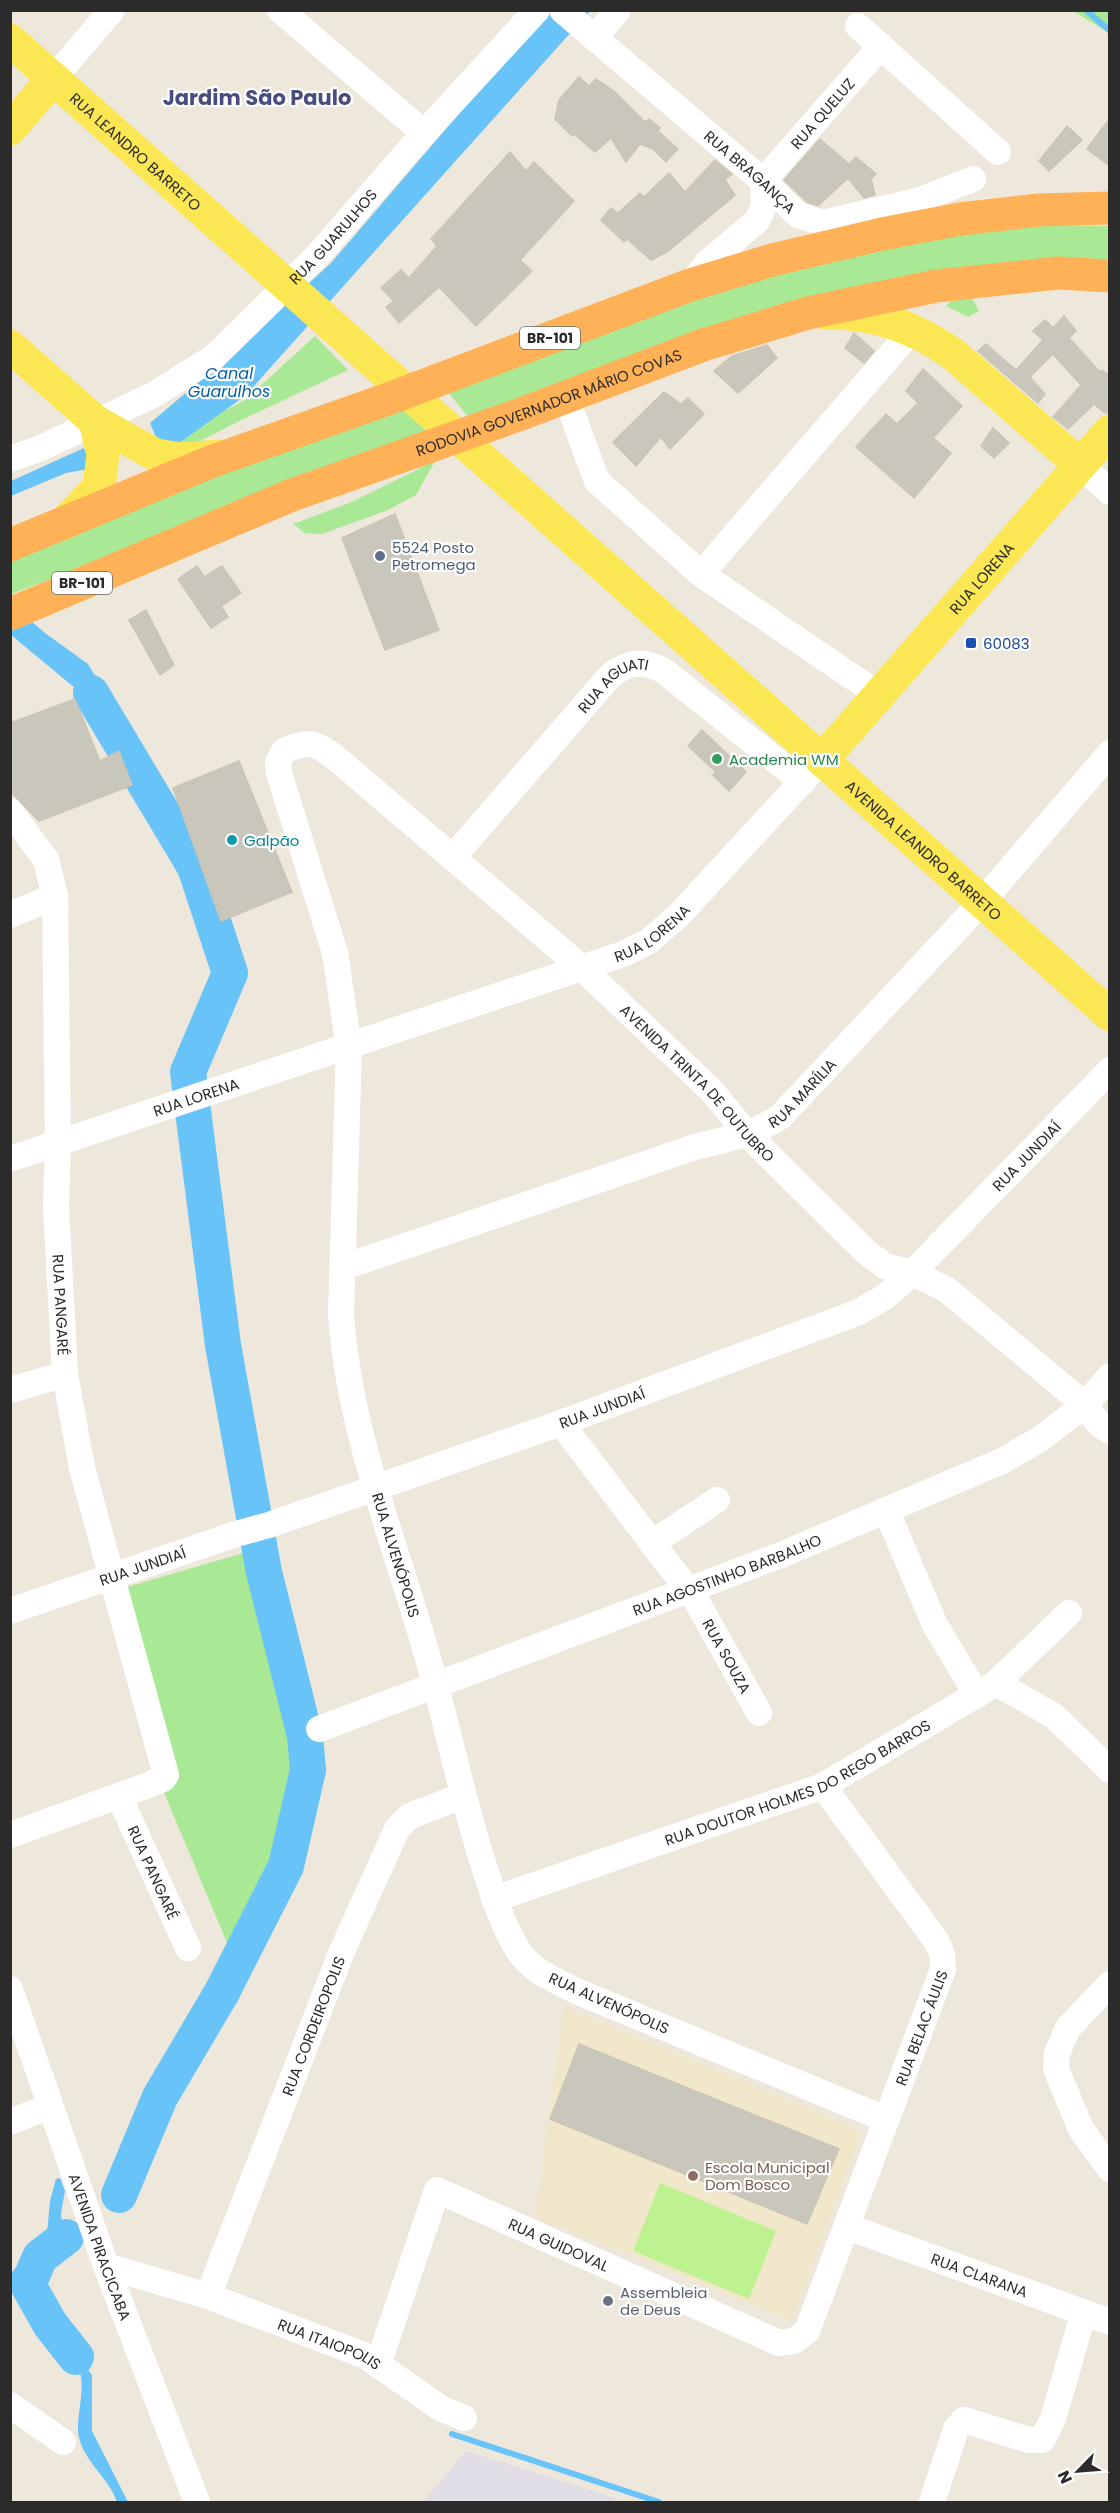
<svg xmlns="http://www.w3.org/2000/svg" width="1120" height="2513" font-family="Poppins,sans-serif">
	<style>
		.industrial { fill: #e1dde6 }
		.education { fill: #f1e8cb }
		.green { fill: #a9e995 }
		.pitch { fill: #bef190 }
		.water { fill: #68c3f8 }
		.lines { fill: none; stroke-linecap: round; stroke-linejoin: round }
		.stream { stroke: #68c3f8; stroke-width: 6 }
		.river { stroke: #68c3f8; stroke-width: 36 }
		.building { fill: #c9c6bb; stroke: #cac5b6; stroke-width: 1.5 }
		.minor { stroke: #fff; stroke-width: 26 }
		.major { stroke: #fbe654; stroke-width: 33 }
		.highway { stroke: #ffb157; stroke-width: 33 }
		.service-dot { fill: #5c6f8a; stroke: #fff; stroke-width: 2 }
		.transit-dot { fill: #1a4fb4; stroke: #fff; stroke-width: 2 }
		.leisure-dot { fill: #2e9e5b; stroke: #fff; stroke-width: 2 }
		.culture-dot { fill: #0f9aa8; stroke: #fff; stroke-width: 2 }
		.education-dot { fill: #8d6e63; stroke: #fff; stroke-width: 2 }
		.worship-dot { fill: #6b7280; stroke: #fff; stroke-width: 2 }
		.labels { text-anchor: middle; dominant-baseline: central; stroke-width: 4.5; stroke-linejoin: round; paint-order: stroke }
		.shield { fill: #fff; stroke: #6b6b6b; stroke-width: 1.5 }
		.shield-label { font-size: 14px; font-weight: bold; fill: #2b2b2b }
		.street-label { font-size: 15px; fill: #2b2b2b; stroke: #fff }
		.service-label { font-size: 15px; fill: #4e5e75; stroke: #fff; text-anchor: start }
		.transit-label { font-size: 15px; fill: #164399; stroke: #fff; text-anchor: start }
		.leisure-label { font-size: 15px; fill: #27864d; stroke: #fff; text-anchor: start }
		.culture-label { font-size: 15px; fill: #0d838f; stroke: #fff; text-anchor: start }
		.education-label { font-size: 15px; fill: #785e54; stroke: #fff; text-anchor: start }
		.worship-label { font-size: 15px; fill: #5b616d; stroke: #fff; text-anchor: start }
		.water-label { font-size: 16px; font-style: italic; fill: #035ea8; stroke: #fff }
		.district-label { font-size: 21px; font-weight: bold; fill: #484c80; stroke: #fff }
	</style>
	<rect width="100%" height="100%" fill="#eee8dc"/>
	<!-- industrial -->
	<path class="industrial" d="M466 2451 616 2498 613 2502H423Z"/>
	<!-- education -->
	<path class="education" d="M564 2007 854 2127 861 2134 792 2321 535 2217Z"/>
	<!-- green -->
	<g class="green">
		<path d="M1073 11H1109V33Z"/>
		<path d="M1038 225 1109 226V259L1018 266 469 418 445 388C570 343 694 294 823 260 894 241 966 234 1038 225Z"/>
		<path d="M972 298 979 311 968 317 946 306 953 299Z"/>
		<path d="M315 336 348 370 239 421 183 450 168 451 222 412 245 400Z"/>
		<path d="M404 404 429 433 11 594V555Z"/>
		<path d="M435 461 416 495 388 510 322 534 305 533 293 524 349 503Z"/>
		<path d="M247 1552 305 1736 272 1858 228 1945 160 1783 120 1589Z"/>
	</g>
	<!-- pitch -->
	<path class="pitch" d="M660 2183 776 2231 749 2299 633 2251Z"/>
	<!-- water -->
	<g class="water">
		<path d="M547 11H590L245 396 168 451 162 452 150 423 231 355 331 263Z"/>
		<path d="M84 448 94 468 66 473 11 496V481Z"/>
		<path d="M10 603 45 633 88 664 128 732 110 736 81 693 11 635Z"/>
		<path d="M60 2178 65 2191 61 2213 64 2248 29 2271 26 2283 38 2312 54 2324 92 2375V2431L128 2502H117C109 2477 80 2459 78 2431 77 2411 88 2381 76 2363 60 2341 7 2304 10 2279 13 2262 36 2256 46 2245L50 2201 56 2179Z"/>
	</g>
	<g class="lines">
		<!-- stream -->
		<g class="stream">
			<path d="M1086 10 1110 31"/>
			<path d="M452 2434 659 2502"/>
		</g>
		<!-- river -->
		<g class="river">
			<path d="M91 693 195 867 230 973 188 1072 223 1345 264 1572 305 1736 308 1770 286 1866 222 1992 160 2097 119 2195"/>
			<path d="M66 2237 40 2257 28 2285 50 2324 76 2357"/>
		</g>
	</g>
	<!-- building -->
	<g class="building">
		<path d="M579 77 589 86 596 79 614 91 645 122 649 119 660 128 658 131 678 149 666 162 653 149 640 144 626 162 611 138 595 152 574 134 572 136 555 119 559 100Z"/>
		<path d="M1110 118V166L1087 149Z"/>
		<path d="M1067 126 1082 140 1049 171 1039 161Z"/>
		<path d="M820 139 849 164 856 157 876 174 871 179 875 195 864 198 848 178 818 206 807 202 784 180Z"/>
		<path d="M510 152 526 171 534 162 574 201 520 260 532 271 476 326 439 287 399 323 386 307 394 301 381 288 401 270 409 278 437 246 431 239Z"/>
		<path d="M715 160 732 174 725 180 735 195 667 252 651 260 627 239 624 242 601 220 611 208 618 213 640 193 644 197 669 173 685 192Z"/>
		<path d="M1064 316 1076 331 1069 338 1100 372 1102 370 1110 376V413H1105L1094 404 1068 429 1053 417 1081 385 1053 354 1030 377 1045 394 1038 403 978 351 986 344 1016 370 1043 340 1033 331 1045 320 1053 328Z"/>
		<path d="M854 333 874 351 864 363 845 348Z"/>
		<path d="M767 345 777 358 738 393 714 371 732 356Z"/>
		<path d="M923 369 962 406 933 438 951 453 914 498 856 447 886 414 897 424 918 403 906 391Z"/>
		<path d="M664 392 681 404 688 398 704 414 670 449 661 437 636 466 613 442Z"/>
		<path d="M993 428 1009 443 994 458 981 446Z"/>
		<path d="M395 514 439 630 385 650 342 538Z"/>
		<path d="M197 566 204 577 222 566 241 593 221 606 228 617 211 628 178 579Z"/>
		<path d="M146 610 174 665 160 675 129 620Z"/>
		<path d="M75 699 100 761 119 751 132 785 39 821 10 791V723Z"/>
		<path d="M702 730 746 772 729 791 713 775 716 772 688 746Z"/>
		<path d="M239 761 292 892 221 921 173 788Z"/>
		<path d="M579 2044 839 2149 807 2224 550 2119Z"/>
	</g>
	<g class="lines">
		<!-- minor -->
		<g class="minor">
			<path d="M280 10 424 133"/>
			<path id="s1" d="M562 10 763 181 798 215 823 223 917 201 973 179"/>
			<path d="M858 26 998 152"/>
			<path d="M594 38 618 10"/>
			<path d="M53 79 112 10"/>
			<path id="s2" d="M763 181 881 46"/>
			<path d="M690 285 708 262 757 221 764 206 763 181"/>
			<path d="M566 397 597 481 701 574 879 695"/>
			<path id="s3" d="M10 459 41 448 153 395 214 357 316 257 424 133 537 10"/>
			<path d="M1079 464 1110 492"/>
			<path d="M701 574 913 329"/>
			<path id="s4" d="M10 811 46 860 55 896 58 1141 56 1207 65 1374 82 1468 166 1775 163 1779 146 1786 10 1835"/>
			<path id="s5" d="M453 857 611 675C630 661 643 660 664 671L803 782"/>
			<path d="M10 915 55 896"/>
			<path id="s6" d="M10 1159 623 954 649 941 678 916 822 760"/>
			<path id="s7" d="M344 1267 695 1147C726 1139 753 1135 780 1117L981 903 1110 753"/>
			<path d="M10 1390 65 1374"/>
			<path d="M561 1423 652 1543 717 1500"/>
			<path d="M887 1512 935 1625 977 1695"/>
			<path id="s8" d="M652 1543 696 1600 759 1713"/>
			<path id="s9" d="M10 1611 236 1534 269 1525 561 1423 859 1312 886 1296 912 1273 1110 1070"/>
			<path d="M996 1683 1054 1716 1110 1770"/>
			<path id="s10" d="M319 1729 781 1555 1002 1461 1040 1439 1085 1405 1110 1376"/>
			<path id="s11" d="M119 1796 188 1948"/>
			<path id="s12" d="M494 1899 823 1786 996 1683 1069 1613"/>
			<path d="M1110 1984 1068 2028 1057 2053 1056 2069 1081 2129 1110 2169"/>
			<path id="s13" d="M10 1989 106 2266 197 2502"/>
			<path id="s14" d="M885 2119 576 1991C555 1980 531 1971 518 1950 502 1925 493 1894 484 1866 465 1807 452 1747 436 1687 404 1564 350 1443 341 1315L349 1048 335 953 279 773 278 762 284 751C313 737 320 746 343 764L582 968 711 1090 748 1135 866 1252 885 1266 912 1273 946 1289 1085 1405 1099 1424 1110 1431"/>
			<path d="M10 2122 50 2106"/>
			<path id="s15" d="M848 2227 1110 2322"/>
			<path id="s16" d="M106 2266 208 2296 366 2356 440 2408 464 2418"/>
			<path id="s17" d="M208 2296 342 1951 397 1829 410 1816 462 1796"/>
			<path id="s18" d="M378 2365 437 2190 779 2343 794 2341 807 2331 943 1969 942 1954 937 1942 823 1786"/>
			<path d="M10 2405 63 2442"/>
			<path d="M932 2502 956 2429 964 2420 1029 2440H1042L1053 2419 1083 2315"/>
		</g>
		<!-- major -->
		<g class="major">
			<path id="s19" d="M10 40 1110 1015"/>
			<path d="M10 129 53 79"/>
			<path d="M825 313C872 312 915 327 953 354L1079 464"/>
			<path d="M10 346 95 421 134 443 156 455 182 459 220 456"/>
			<path d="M63 524 99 487 103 455 95 421"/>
			<path id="s20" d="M822 760 1110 431"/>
		</g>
		<!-- highway -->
		<g class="highway">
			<path d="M10 545 213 461 388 399 690 285 772 260 882 234 960 219 1038 210 1110 208"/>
			<path id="s21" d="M10 614 292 495 521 414 703 345 808 313 936 286 1058 273 1110 276"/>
		</g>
	</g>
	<!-- markers -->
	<circle class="service-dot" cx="380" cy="556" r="6"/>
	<rect class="transit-dot" x="965" y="637" width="12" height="12" rx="3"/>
	<circle class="leisure-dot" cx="717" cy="759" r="6"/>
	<circle class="culture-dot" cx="232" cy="840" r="6"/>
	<circle class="education-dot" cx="693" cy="2176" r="6"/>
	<circle class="worship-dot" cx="608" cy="2301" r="6"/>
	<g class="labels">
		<!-- shield labels -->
		<g class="shield">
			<rect x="520" y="327" width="60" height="22" rx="4.5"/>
			<rect x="52" y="572" width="60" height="22" rx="4.5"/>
		</g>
		<g class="shield-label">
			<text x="550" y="338">BR-101</text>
			<text x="82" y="583">BR-101</text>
		</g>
		<!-- street labels -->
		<g class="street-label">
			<text stroke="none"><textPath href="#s2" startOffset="90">RUA QUELUZ</textPath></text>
			<text stroke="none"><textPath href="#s19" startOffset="168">RUA LEANDRO BARRETO</textPath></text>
			<text stroke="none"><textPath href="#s1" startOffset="248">RUA BRAGANÇA</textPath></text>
			<text stroke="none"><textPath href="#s3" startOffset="398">RUA GUARULHOS</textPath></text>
			<text stroke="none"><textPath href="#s21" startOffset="579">RODOVIA GOVERNADOR MÁRIO COVAS</textPath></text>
			<text stroke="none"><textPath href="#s20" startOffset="242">RUA LORENA</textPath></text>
			<text stroke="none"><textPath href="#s5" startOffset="238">RUA AGUATI</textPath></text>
			<text stroke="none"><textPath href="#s19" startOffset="1221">AVENIDA LEANDRO BARRETO</textPath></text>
			<text stroke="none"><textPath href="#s6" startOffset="682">RUA LORENA</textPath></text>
			<text stroke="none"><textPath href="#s14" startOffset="2186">AVENIDA TRINTA DE OUTUBRO</textPath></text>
			<text stroke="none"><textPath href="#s7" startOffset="494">RUA MARÍLIA</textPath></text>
			<text stroke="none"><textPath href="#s6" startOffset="196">RUA LORENA</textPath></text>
			<text stroke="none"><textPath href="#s9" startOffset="1130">RUA JUNDIAÍ</textPath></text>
			<text stroke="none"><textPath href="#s4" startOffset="507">RUA PANGARÉ</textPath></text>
			<text stroke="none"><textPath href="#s9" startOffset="626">RUA JUNDIAÍ</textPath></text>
			<text transform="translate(396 1555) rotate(73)">RUA ALVENÓPOLIS</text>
			<text stroke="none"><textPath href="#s9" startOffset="140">RUA JUNDIAÍ</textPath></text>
			<text stroke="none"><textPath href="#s10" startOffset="436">RUA AGOSTINHO BARBALHO</textPath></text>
			<text stroke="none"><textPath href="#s8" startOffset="136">RUA SOUZA</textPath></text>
			<text stroke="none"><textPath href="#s12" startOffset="326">RUA DOUTOR HOLMES DO REGO BARROS</textPath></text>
			<text stroke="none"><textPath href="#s11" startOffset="84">RUA PANGARÉ</textPath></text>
			<text transform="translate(609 2003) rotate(24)">RUA ALVENÓPOLIS</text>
			<text stroke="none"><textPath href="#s17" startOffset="290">RUA CORDEIROPOLIS</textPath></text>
			<text stroke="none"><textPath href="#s18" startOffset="915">RUA BELAC ÁULIS</textPath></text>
			<text stroke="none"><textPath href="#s18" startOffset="318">RUA GUIDOVAL</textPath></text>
			<text stroke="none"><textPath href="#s13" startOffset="273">AVENIDA PIRACICABA</textPath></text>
			<text stroke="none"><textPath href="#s15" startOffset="140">RUA CLARANA</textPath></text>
			<text stroke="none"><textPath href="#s16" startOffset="237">RUA ITAIOPOLIS</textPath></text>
		</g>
		<!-- service labels -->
		<g class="service-label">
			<text x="392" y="547">5524 Posto<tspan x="392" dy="17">Petromega</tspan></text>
		</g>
		<!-- transit labels -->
		<g class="transit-label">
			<text x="983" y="643">60083</text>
		</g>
		<!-- leisure labels -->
		<g class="leisure-label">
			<text x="729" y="759">Academia WM</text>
		</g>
		<!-- culture labels -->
		<g class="culture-label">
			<text x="244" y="840">Galpão</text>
		</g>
		<!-- education labels -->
		<g class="education-label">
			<text x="705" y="2167">Escola Municipal<tspan x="705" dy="17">Dom Bosco</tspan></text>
		</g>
		<!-- worship labels -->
		<g class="worship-label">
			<text x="620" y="2292">Assembleia<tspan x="620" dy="17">de Deus</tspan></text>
		</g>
		<!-- water labels -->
		<g class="water-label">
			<text x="229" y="373">Canal<tspan x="229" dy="18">Guarulhos</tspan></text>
		</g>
		<!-- district labels -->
		<g class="district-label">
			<text x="257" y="97">Jardim São Paulo</text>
		</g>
	</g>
	<!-- border -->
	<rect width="1120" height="2513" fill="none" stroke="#2b2b2b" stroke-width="24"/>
	<!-- north arrow -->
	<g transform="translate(1078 2471) rotate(245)" stroke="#ffffff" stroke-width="4.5" paint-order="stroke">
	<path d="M0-4.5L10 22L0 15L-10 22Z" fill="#2b2b2b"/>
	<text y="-9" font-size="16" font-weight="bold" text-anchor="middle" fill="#2b2b2b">N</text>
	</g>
</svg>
